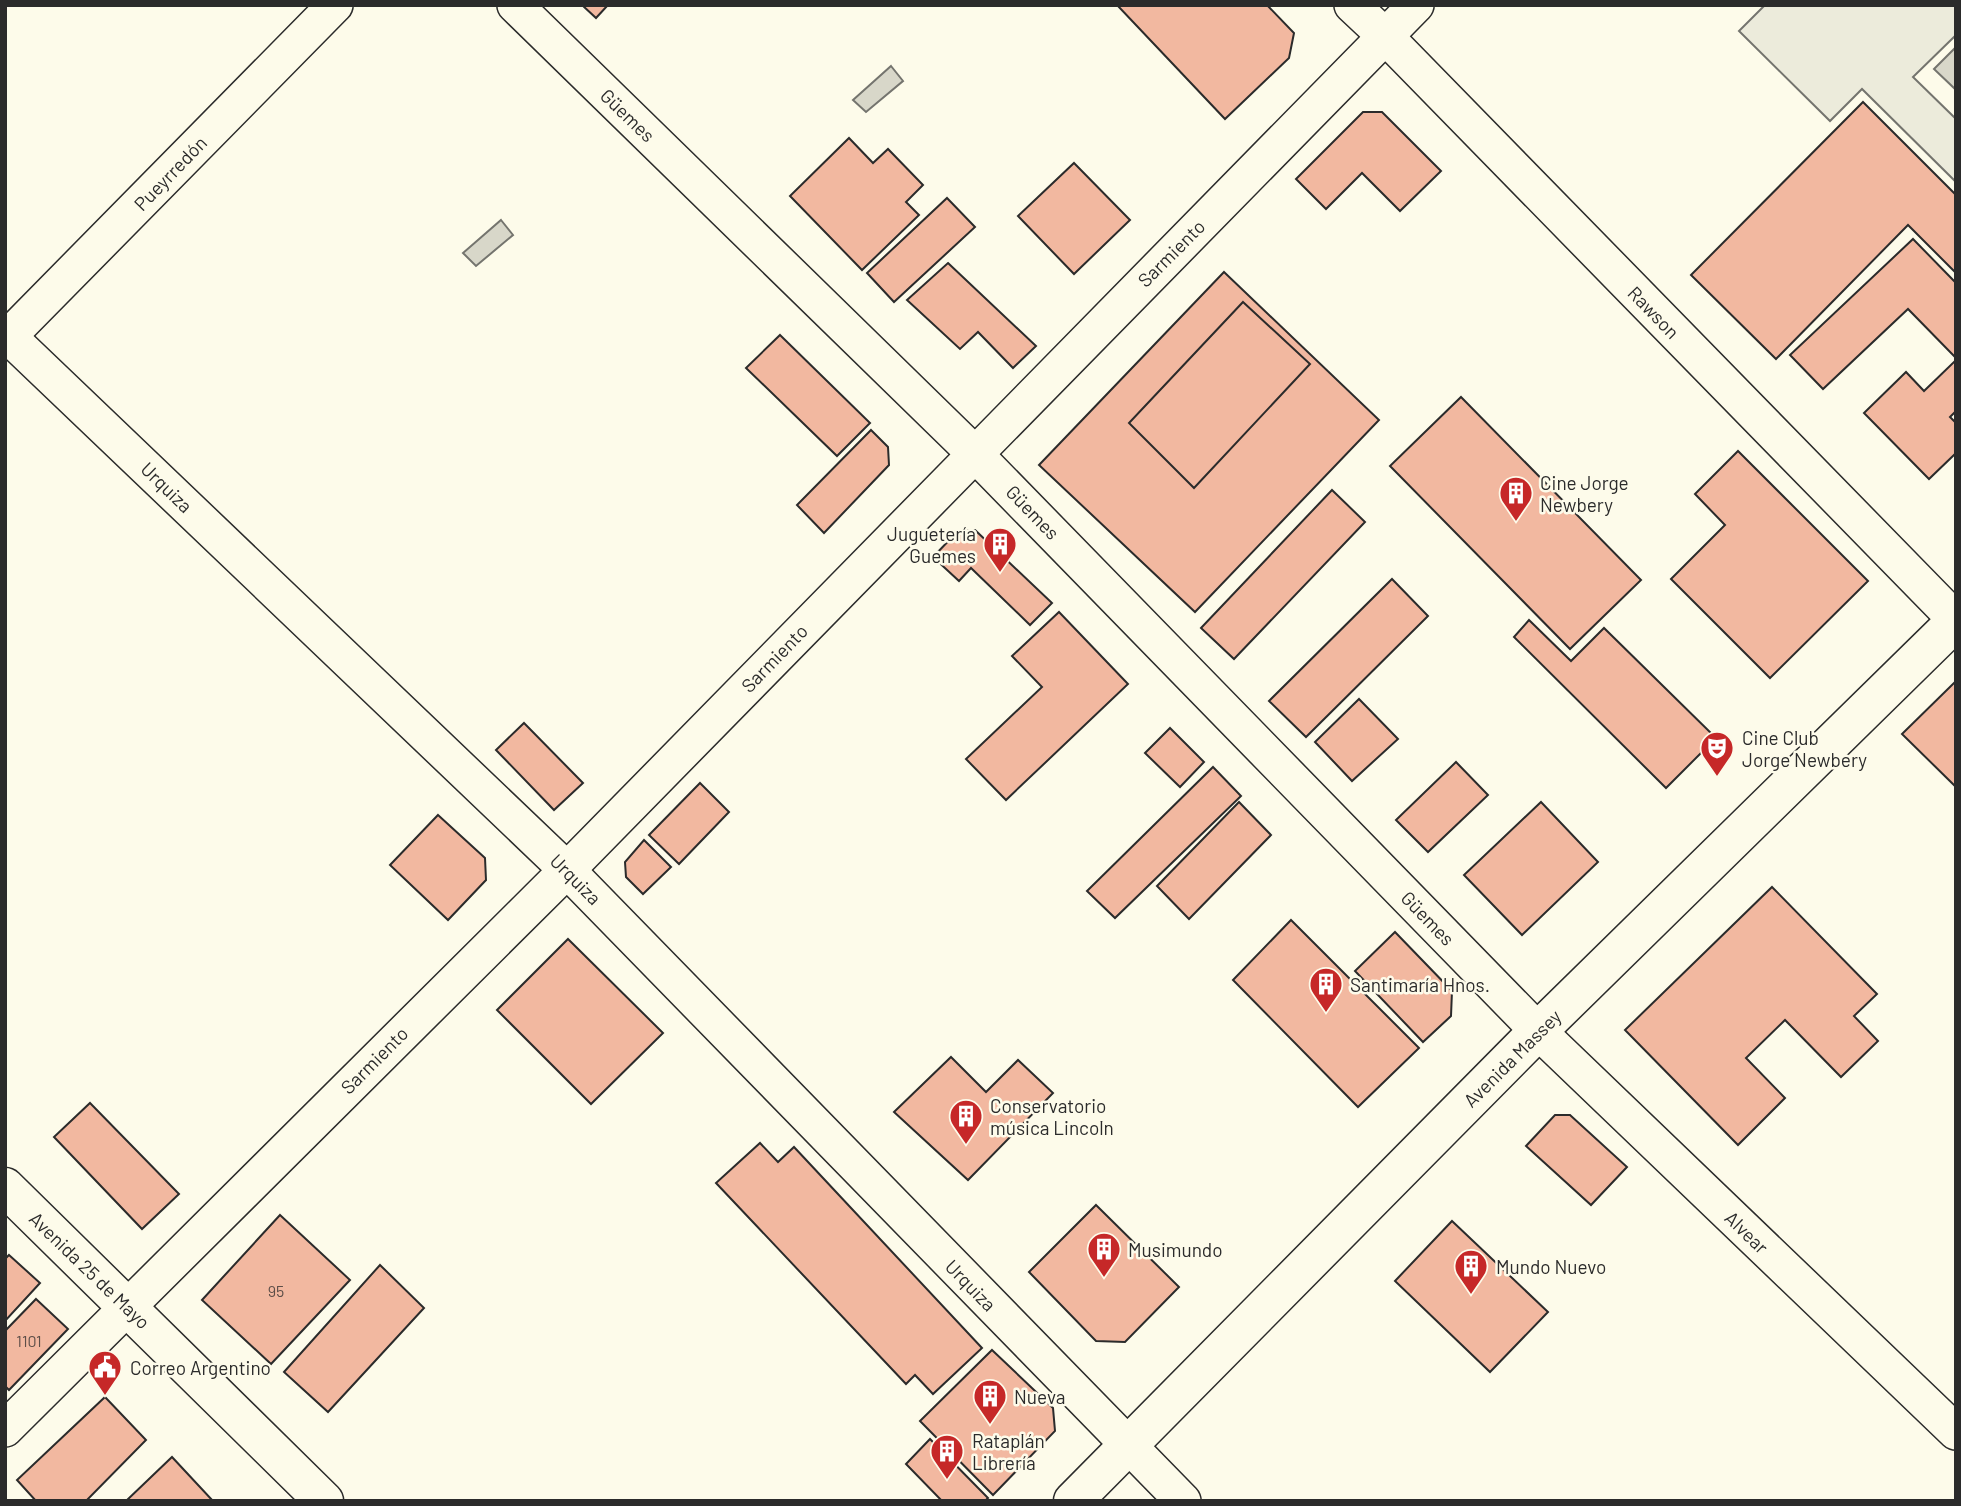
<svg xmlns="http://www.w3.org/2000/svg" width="1961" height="1506" font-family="Barlow,sans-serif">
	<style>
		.green { fill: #ecebdb; stroke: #74746e; stroke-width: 2 }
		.water { fill: #d8d7c9; stroke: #74746e; stroke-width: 2 }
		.building { fill: #f2b8a0; stroke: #2b2b2b; stroke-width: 2 }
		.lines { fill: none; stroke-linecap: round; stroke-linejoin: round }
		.street-casing { stroke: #2b2b2b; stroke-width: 38 }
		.secondary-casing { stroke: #2b2b2b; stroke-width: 41 }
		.street { stroke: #fdfbea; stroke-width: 35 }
		.secondary { stroke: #fdfbea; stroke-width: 38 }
		.labels { text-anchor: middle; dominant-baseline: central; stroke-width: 5; stroke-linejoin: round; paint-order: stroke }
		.number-label { font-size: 16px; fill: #5d4e48 }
		.street-label { font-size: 19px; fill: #2b2b2b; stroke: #fdfbea }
		.poi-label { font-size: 19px; fill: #2b2b2b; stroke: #fdfbea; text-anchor: start }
	</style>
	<rect width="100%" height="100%" fill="#fdfbea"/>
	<!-- green -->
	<path class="green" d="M1765 5H1956V35L1913 77 1956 119V182L1862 89 1830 121 1739 31Z"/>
	<!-- water -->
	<g class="water">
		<path d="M1956 47V86L1954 88 1934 69Z"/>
		<path d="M891 66 903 81 866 112 853 100Z"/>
		<path d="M501 220 513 235 476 266 463 253Z"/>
	</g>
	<!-- building -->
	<g class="building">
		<path d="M582 5H608L596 18Z"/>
		<path d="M1117 5H1267L1294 33 1289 58 1225 119Z"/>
		<path d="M1863 102 1956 195V273L1908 225 1776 359 1691 275Z"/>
		<path d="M1363 112H1382L1441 171 1400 211 1362 173 1326 209 1296 179Z"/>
		<path d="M849 138 873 163 888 149 923 185 906 202 919 215 862 270 790 196Z"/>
		<path d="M1074 163 1130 220 1074 274 1018 216Z"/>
		<path d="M947 198 975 227 894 302 867 273Z"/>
		<path d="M1913 239 1956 283V358L1908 309 1823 389 1790 355Z"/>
		<path d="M948 263 1036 346 1013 368 978 332 960 349 907 300Z"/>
		<path d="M1224 272 1379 420 1195 612 1039 465Z"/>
		<path d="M1243 302 1310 364 1194 488 1129 423Z"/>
		<path d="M780 335 870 423 837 456 746 368Z"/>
		<path d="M1956 360V411L1950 417 1956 423V453L1929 479 1864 413 1906 372 1924 391Z"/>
		<path d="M1461 397 1641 580 1570 649 1390 466Z"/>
		<path d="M871 430 888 447 889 465 824 533 797 505Z"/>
		<path d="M1738 451 1868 581 1770 678 1671 579 1725 525 1695 494Z"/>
		<path d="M1332 490 1365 522 1234 659 1201 628Z"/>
		<path d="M975 530 1052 603 1030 625 971 568 959 581 933 557 958 531Z"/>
		<path d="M1392 579 1428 616 1306 737 1269 701Z"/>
		<path d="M1059 612 1128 684 1006 800 966 759 1042 687 1012 656Z"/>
		<path d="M1529 620 1571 661 1604 628 1716 738 1666 788 1514 637Z"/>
		<path d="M1955 682H1956V787L1902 734Z"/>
		<path d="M1359 699 1398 739 1352 781 1315 742Z"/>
		<path d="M524 723 583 783 554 810 496 750Z"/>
		<path d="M1170 728 1204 762 1180 787 1145 753Z"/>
		<path d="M1456 762 1488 795 1428 852 1396 820Z"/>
		<path d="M1213 767 1241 796 1115 918 1087 891Z"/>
		<path d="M700 783 729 812 679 864 649 835Z"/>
		<path d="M1239 802 1271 835 1189 919 1157 886Z"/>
		<path d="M1541 802 1598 862 1522 935 1464 875Z"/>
		<path d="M438 815 485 858 486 880 448 920 390 865Z"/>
		<path d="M644 840 671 867 643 894 626 877 625 862Z"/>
		<path d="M1772 887 1877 994 1854 1016 1878 1041 1841 1077 1785 1020 1746 1058 1785 1098 1738 1145 1625 1030Z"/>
		<path d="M1291 920 1419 1048 1358 1107 1233 980Z"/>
		<path d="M1395 932 1452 991 1451 1016 1423 1042 1355 971Z"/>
		<path d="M568 939 663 1033 591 1104 497 1010Z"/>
		<path d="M951 1057 986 1092 1018 1060 1053 1093 968 1180 894 1112Z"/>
		<path d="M90 1103 179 1194 142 1229 54 1137Z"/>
		<path d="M1555 1115H1570L1627 1167 1591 1205 1526 1146Z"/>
		<path d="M760 1143 778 1162 794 1147 982 1348 933 1394 915 1375 906 1384 716 1183Z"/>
		<path d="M1096 1205 1179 1287 1125 1342 1096 1341 1029 1272Z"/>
		<path d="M280 1215 350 1280 271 1364 202 1300Z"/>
		<path d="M1452 1221 1548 1312 1490 1372 1395 1281Z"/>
		<path d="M9 1255 40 1283 5 1321V1259Z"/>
		<path d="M380 1265 424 1308 328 1412 284 1372Z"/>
		<path d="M36 1299 68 1329 9 1390 5 1386V1331Z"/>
		<path d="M992 1350 1053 1408 1055 1431 993 1495 920 1421Z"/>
		<path d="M105 1397 146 1440 86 1501H36L17 1480Z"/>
		<path d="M930 1439 988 1498 985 1501H942L906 1464Z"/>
		<path d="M172 1457 213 1501H126Z"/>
	</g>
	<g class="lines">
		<defs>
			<g id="street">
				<path d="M515 5 974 453 1538 1031 1956 1432"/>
				<path d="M1352 5 1385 36 1956 620"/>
				<path d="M5 333 567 870 1183 1501"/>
				<path d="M5 340 335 5"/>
				<path d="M5 1429 567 870 1416 5"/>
			</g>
			<g id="secondary">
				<path d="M5 1187 324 1501"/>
				<path d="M1073 1501 1538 1031 1956 621"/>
			</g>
		</defs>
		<!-- street casing -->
		<use href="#street" class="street-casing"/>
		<!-- secondary casing -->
		<use href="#secondary" class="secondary-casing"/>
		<!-- street -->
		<use href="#street" class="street"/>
		<!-- secondary -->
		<use href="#secondary" class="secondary"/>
	</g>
	<!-- icons -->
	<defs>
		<symbol id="building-pin" viewBox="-11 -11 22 30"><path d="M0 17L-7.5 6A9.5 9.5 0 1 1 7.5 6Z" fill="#c62828" stroke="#fdfbea"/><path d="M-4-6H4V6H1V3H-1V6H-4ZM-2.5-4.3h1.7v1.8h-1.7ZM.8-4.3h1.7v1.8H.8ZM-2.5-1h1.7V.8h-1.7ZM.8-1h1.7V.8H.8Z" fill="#fff"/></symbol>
		<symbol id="theatre-pin" viewBox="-11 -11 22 30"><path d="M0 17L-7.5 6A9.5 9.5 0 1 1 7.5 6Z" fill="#c62828" stroke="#fdfbea"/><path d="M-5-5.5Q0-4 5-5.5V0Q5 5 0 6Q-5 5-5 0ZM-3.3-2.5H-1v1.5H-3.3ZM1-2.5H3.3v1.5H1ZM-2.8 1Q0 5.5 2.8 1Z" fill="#fff"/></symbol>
		<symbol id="civic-pin" viewBox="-11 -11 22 30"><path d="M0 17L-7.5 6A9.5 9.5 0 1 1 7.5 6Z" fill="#c62828" stroke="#fdfbea"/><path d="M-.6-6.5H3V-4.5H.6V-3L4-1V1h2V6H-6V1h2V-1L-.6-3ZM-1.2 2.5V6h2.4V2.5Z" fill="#fff"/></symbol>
	</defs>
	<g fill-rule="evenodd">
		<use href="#building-pin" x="1497" y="474" width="38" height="52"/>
		<use href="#building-pin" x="981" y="525" width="38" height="52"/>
		<use href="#theatre-pin" x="1698" y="729" width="38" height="52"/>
		<use href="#building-pin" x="1307" y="965" width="38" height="52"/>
		<use href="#building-pin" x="947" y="1097" width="38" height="52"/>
		<use href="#building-pin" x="1085" y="1230" width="38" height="52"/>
		<use href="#building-pin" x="1452" y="1247" width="38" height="52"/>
		<use href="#civic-pin" x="86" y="1348" width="38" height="52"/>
		<use href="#building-pin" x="971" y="1377" width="38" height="52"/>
		<use href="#building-pin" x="928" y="1432" width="38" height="52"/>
	</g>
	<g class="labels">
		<!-- number labels -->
		<g class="number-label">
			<text x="276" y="1290">95</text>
			<text x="29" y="1340">1101</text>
		</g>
		<!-- street labels -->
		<g class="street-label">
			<text transform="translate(628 115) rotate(44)">Güemes</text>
			<text transform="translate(170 173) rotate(-46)">Pueyrredón</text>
			<text transform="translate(1171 253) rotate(-45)">Sarmiento</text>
			<text transform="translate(1654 312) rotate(46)">Rawson</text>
			<text transform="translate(167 487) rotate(44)">Urquiza</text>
			<text transform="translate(1033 512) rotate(46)">Güemes</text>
			<text transform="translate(774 658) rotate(-46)">Sarmiento</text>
			<text transform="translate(576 879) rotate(45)">Urquiza</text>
			<text transform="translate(1428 918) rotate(46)">Güemes</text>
			<text transform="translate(1512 1058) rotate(-45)">Avenida Massey</text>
			<text transform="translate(374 1060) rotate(-45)">Sarmiento</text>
			<text transform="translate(1747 1232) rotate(44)">Alvear</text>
			<text transform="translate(90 1270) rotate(44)">Avenida 25 de Mayo</text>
			<text transform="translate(971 1285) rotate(46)">Urquiza</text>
		</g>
		<!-- poi labels -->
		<g class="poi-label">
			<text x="1540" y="482">Cine Jorge<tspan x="1540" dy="22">Newbery</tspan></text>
			<text x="976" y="533" text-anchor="end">Juguetería<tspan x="976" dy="22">Guemes</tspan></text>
			<text x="1742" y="737">Cine Club<tspan x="1742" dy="22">Jorge Newbery</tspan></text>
			<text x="1350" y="984">Santimaría Hnos.</text>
			<text x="990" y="1105">Conservatorio<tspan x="990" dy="22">música Lincoln</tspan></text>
			<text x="1128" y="1249">Musimundo</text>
			<text x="1496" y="1266">Mundo Nuevo</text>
			<text x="130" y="1367">Correo Argentino</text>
			<text x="1014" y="1396">Nueva</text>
			<text x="972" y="1440">Rataplán<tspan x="972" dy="22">Librería</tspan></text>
		</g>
	</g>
	<!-- border -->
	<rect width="1961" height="1506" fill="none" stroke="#2b2b2b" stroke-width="14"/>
</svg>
